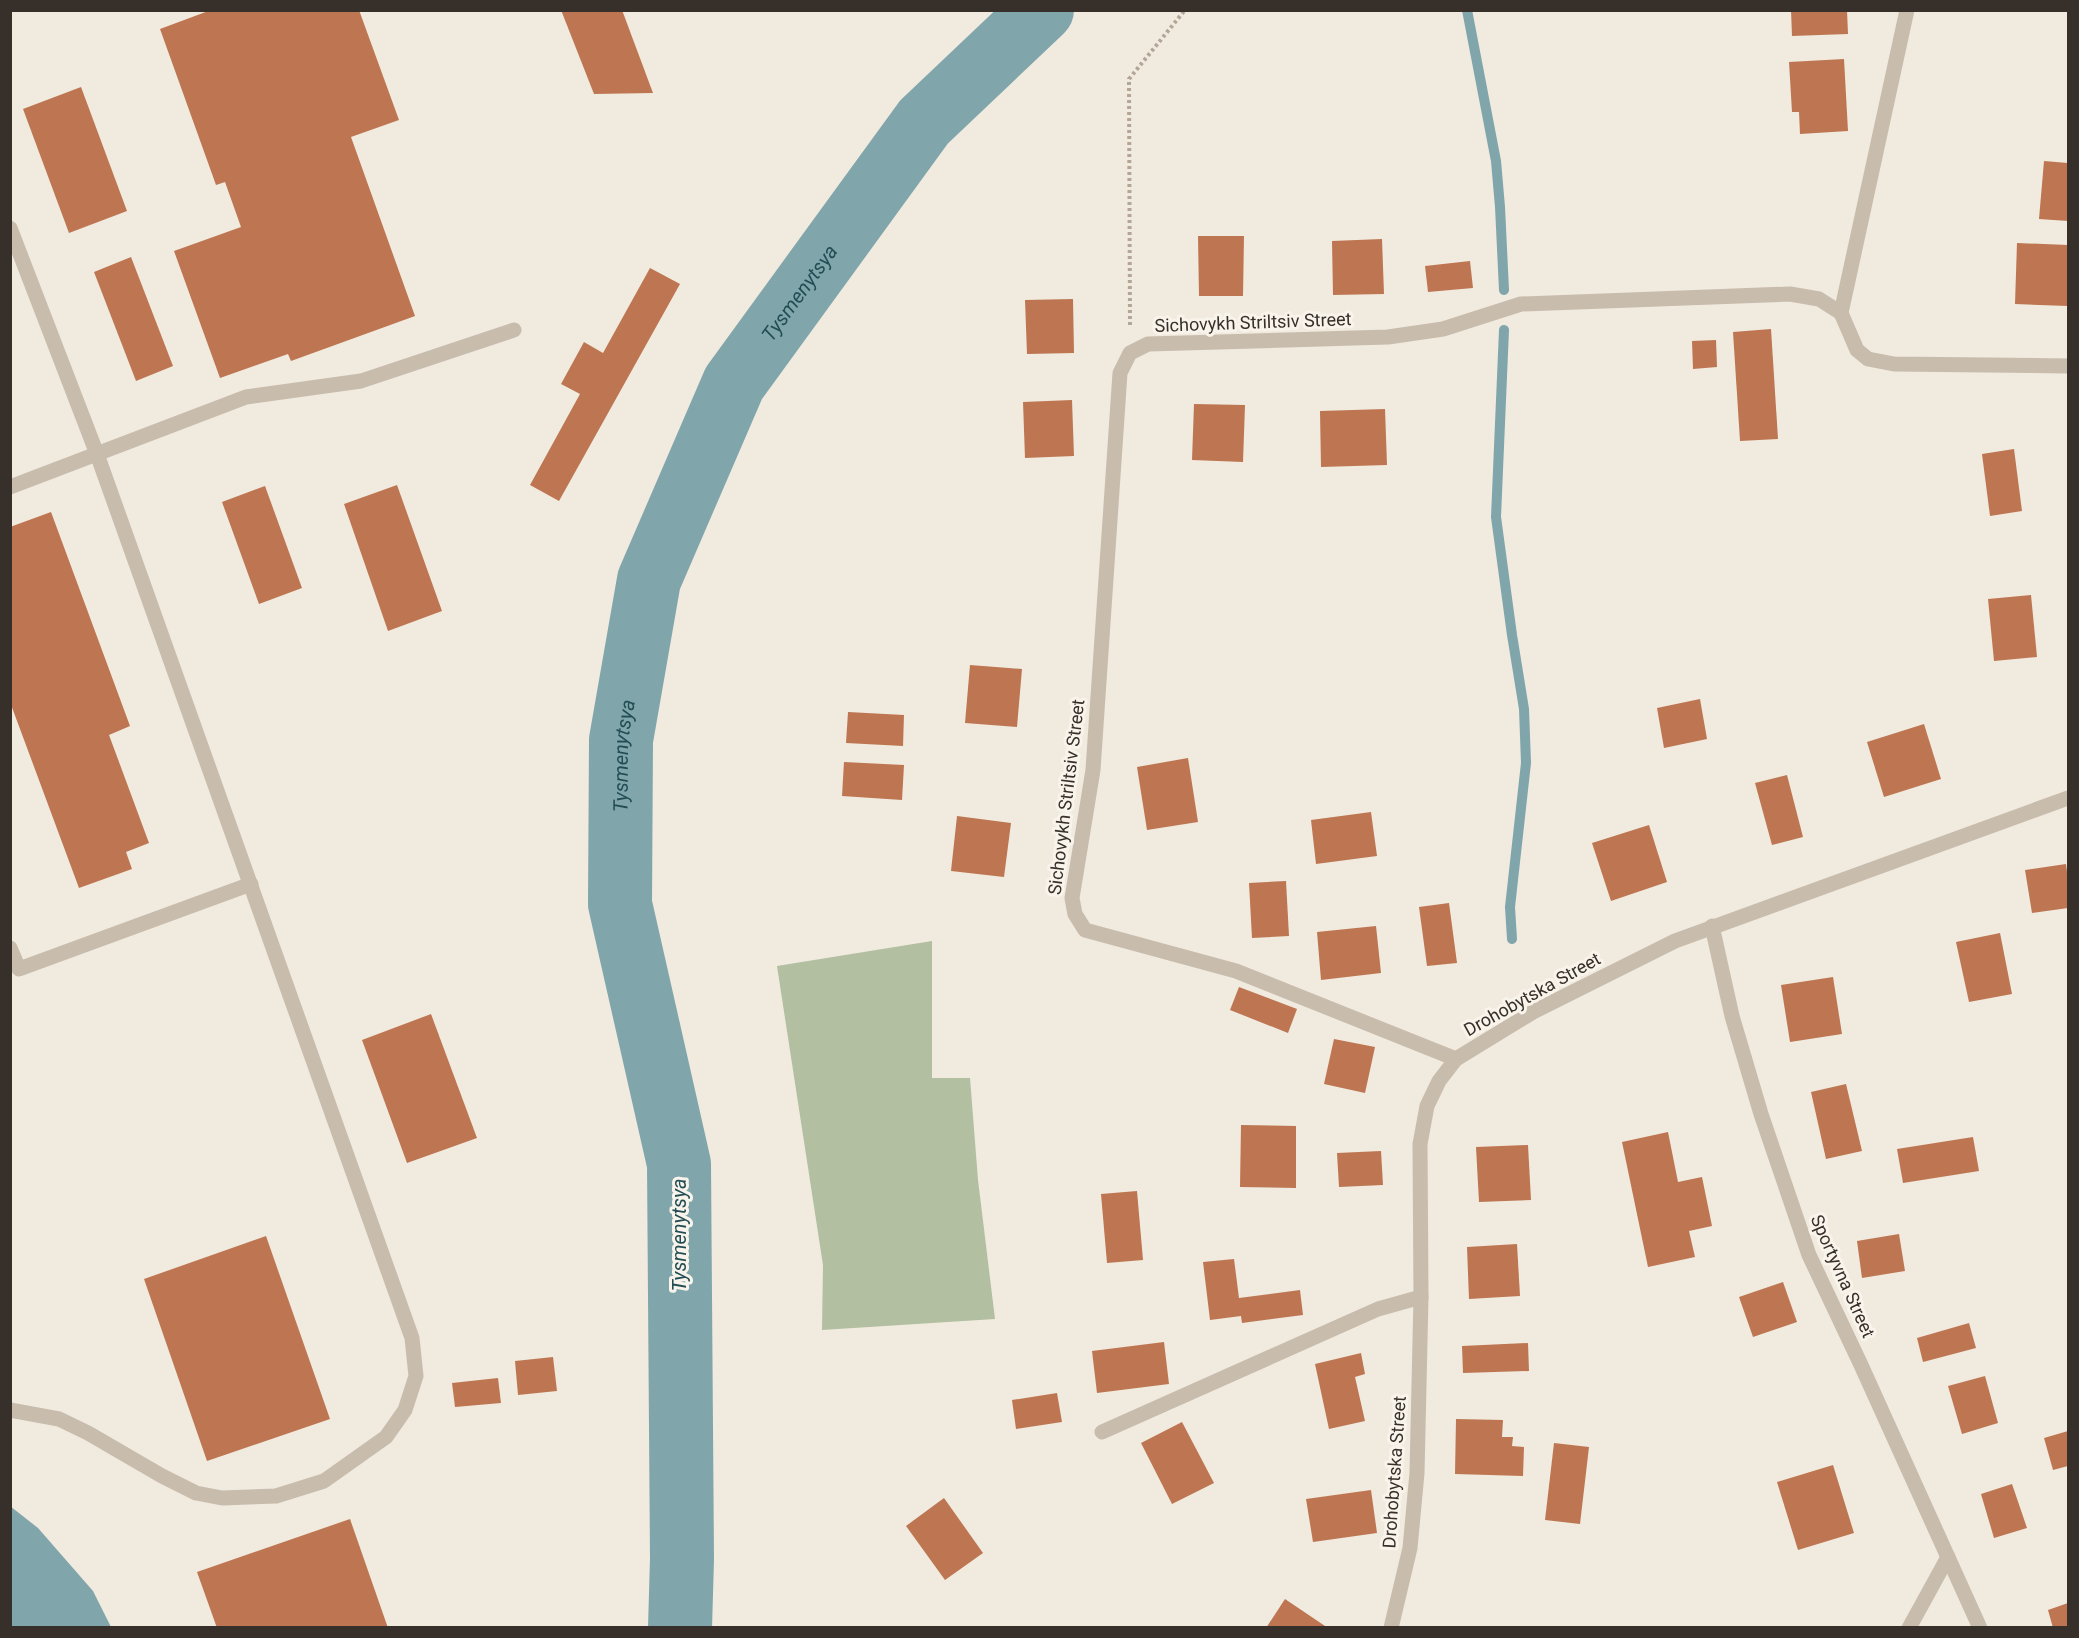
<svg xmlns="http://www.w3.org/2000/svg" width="2079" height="1638" font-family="Roboto,sans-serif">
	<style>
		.green { fill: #b2bfa0 }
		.water { fill: #80a6ac }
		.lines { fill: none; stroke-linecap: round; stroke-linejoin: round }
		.stream { stroke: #80a6ac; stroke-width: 10 }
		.river { stroke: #80a6ac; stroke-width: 64 }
		.building { fill: #bd7651 }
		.path { stroke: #b4a696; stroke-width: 4; stroke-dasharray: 3 3; stroke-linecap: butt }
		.minor { stroke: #c8bcac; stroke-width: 15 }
		.labels { text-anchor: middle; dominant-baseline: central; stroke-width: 6; stroke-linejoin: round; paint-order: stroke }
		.street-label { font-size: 18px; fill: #372f2a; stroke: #f9f4eb }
		.water-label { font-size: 20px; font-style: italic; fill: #234d55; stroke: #f9f4eb }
	</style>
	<rect width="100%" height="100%" fill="#f1eadf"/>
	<!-- green -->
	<path class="green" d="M932 941V1078H970L978 1180 995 1319 822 1330 823 1265 777 966Z"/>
	<!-- water -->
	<path class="water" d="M10 1506 38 1528 93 1591 111 1627H11Z"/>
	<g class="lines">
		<!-- stream -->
		<g class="stream">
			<path d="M1467 10 1496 161 1500 207 1504 290"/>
			<path d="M1504 330 1496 517 1512 635 1524 709 1526 763 1510 907 1512 939"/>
		</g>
		<!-- river -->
		<path class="river" id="s1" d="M680 1628 682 1559 679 1164 620 904 621 740 649 580 734 383 924 122 1042 10"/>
	</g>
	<!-- building -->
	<g class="building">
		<path d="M211 10H359L399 120 351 137 415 316 291 361 288 354 220 378 174 251 241 227 225 182 216 185 160 29Z"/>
		<path d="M561 10H622L653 93 594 94Z"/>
		<path d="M1791 10H1847L1848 34 1792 36Z"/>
		<path d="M1844 59 1848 131 1800 134 1799 112H1792L1789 62Z"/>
		<path d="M81 87 127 211 69 233 23 109Z"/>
		<path d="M2044 161 2068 163V221L2039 219Z"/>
		<path d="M1198 236H1244L1243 296H1199Z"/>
		<path d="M1382 239 1384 294 1333 295 1332 241Z"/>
		<path d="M2017 243 2068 245V306L2015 304Z"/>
		<path d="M131 257 173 366 136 381 94 272Z"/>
		<path d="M1470 261 1473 288 1428 292 1425 266Z"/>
		<path d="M650 268 680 284 559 501 530 485 580 394 561 384 584 342 603 353Z"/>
		<path d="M1073 299 1074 353 1027 354 1025 300Z"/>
		<path d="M1771 329 1778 439 1740 441 1733 332Z"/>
		<path d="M1716 340 1717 367 1693 369 1692 341Z"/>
		<path d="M1072 400 1074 456 1025 458 1023 402Z"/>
		<path d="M1194 404 1245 405 1243 462 1192 460Z"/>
		<path d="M1385 409 1387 465 1321 467 1320 411Z"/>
		<path d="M2014 449 2022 511 1990 516 1982 454Z"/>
		<path d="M397 485 442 611 388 631 344 504Z"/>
		<path d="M265 486 302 588 259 604 222 502Z"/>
		<path d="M51 512 130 726 109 735 149 843 126 852 132 869 79 888 10 702V527Z"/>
		<path d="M2031 595 2037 657 1994 661 1988 599Z"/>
		<path d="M970 665 1022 669 1017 727 965 723Z"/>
		<path d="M1700 699 1707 739 1664 748 1657 708Z"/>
		<path d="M848 712 904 715 903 746 846 743Z"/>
		<path d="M1924 724 1941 779 1884 797 1867 742Z"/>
		<path d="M1188 758 1198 822 1147 830 1137 767Z"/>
		<path d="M844 762 904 765 902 800 842 796Z"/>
		<path d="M1787 775 1803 837 1772 845 1755 783Z"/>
		<path d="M1371 812 1377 856 1316 864 1311 820Z"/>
		<path d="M957 816 1011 823 1004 877 951 871Z"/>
		<path d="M1649 825 1667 882 1611 901 1592 843Z"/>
		<path d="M2066 864 2068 879V908L2032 913 2025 870Z"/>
		<path d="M1286 881 1289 936 1252 938 1249 883Z"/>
		<path d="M1449 903 1457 963 1427 966 1419 907Z"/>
		<path d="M1376 926 1381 973 1321 980 1317 932Z"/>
		<path d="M2000 933 2012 994 1969 1002 1956 942Z"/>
		<path d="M1833 977 1842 1034 1790 1042 1781 985Z"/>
		<path d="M1239 987 1297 1009 1288 1033 1230 1010Z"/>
		<path d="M431 1014 477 1138 407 1163 362 1040Z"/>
		<path d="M1334 1039 1375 1047 1365 1093 1324 1084Z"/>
		<path d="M1846 1084 1862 1151 1826 1159 1811 1092Z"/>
		<path d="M1241 1125 1296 1126V1188L1240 1187Z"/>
		<path d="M1668 1132 1678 1182 1702 1177 1712 1226 1689 1231 1695 1257 1648 1267 1622 1142Z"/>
		<path d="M1973 1137 1979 1171 1903 1183 1897 1149Z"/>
		<path d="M1528 1145 1531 1200 1479 1202 1476 1147Z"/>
		<path d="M1381 1151 1383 1185 1339 1187 1337 1153Z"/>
		<path d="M1137 1191 1143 1260 1107 1263 1101 1194Z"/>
		<path d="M1899 1234 1905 1271 1862 1278 1857 1241Z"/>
		<path d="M266 1236 330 1419 207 1461 144 1279Z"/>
		<path d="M1517 1244 1520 1296 1469 1299 1467 1247Z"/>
		<path d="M1234 1259 1239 1298 1300 1290 1303 1315 1242 1323 1241 1316 1210 1320 1203 1262Z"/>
		<path d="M1783 1282 1797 1322 1753 1337 1739 1297Z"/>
		<path d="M1969 1323 1976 1348 1923 1362 1917 1338Z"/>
		<path d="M1164 1342 1169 1384 1097 1393 1092 1351Z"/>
		<path d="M1528 1343 1529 1371 1463 1373 1462 1346Z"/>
		<path d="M1361 1353 1365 1374 1355 1377 1365 1421 1329 1429 1315 1364Z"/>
		<path d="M553 1357 557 1391 518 1395 515 1361Z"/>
		<path d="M1985 1376 1998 1423 1962 1434 1948 1386Z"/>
		<path d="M498 1378 501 1403 455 1407 452 1383Z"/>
		<path d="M1057 1393 1062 1422 1016 1429 1012 1400Z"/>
		<path d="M1456 1419 1503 1420 1502 1437H1513L1512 1446 1524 1447 1523 1476 1455 1474Z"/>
		<path d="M1182 1422 1214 1483 1172 1504 1141 1443Z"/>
		<path d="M2068 1431V1466L2053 1470 2044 1438Z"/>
		<path d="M1554 1443 1589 1447 1580 1524 1545 1520Z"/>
		<path d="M1833 1465 1854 1533 1798 1550 1777 1482Z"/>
		<path d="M2012 1484 2027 1528 1994 1538 1981 1494Z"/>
		<path d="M1371 1490 1377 1533 1313 1542 1306 1499Z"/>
		<path d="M944 1498 983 1553 945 1580 906 1526Z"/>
		<path d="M350 1519 388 1628H217L197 1572Z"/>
		<path d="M1285 1599 1328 1628H1266Z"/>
		<path d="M2068 1603V1628H2053L2048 1610Z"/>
	</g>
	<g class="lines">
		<!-- path -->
		<path class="path" d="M1130 325 1129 79 1185 10"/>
		<!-- minor -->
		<g class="minor">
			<path d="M10 228 97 454 412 1338 416 1376 405 1410 386 1437 324 1481 276 1496 222 1498 196 1493 162 1476 88 1433 59 1419 10 1410"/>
			<path d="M1841 313 1907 10"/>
			<path d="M10 487 246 397 361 381 514 330"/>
			<path d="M1712 926 1732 1016 1761 1114 1809 1255 1861 1365 1980 1628"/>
			<path d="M10 948 19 969 251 884"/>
			<path d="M1456 1059 1236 971 1085 930 1075 914 1072 898 1093 770 1120 373 1130 353 1148 344 1388 337 1443 329 1521 304 1790 294 1819 299 1841 313 1857 350 1868 359 1894 364 2068 366"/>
			<path d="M1102 1432 1378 1309 1421 1297"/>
			<path d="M1391 1628 1410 1548 1417 1473 1421 1297 1420 1144 1427 1106 1439 1081 1456 1059 1533 1012 1675 941 2068 798"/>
			<path d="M1909 1628 1948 1557"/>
		</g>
	</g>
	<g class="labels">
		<!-- street labels -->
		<g class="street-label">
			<text transform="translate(1253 322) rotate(-2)">Sichovykh Striltsiv Street</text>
			<text transform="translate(1066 797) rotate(-83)">Sichovykh Striltsiv Street</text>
			<text transform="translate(1532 994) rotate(-29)">Drohobytska Street</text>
			<text transform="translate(1843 1276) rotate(66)">Sportyvna Street</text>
			<text transform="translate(1394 1472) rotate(-86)">Drohobytska Street</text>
		</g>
		<!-- water labels -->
		<g class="water-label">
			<text stroke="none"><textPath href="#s1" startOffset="1383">Tysmenytsya</textPath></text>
			<text stroke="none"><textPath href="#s1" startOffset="879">Tysmenytsya</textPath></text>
			<text transform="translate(679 1235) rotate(-90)">Tysmenytsya</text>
		</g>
	</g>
	<!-- border -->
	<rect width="2079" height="1638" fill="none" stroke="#372f2a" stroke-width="24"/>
</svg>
